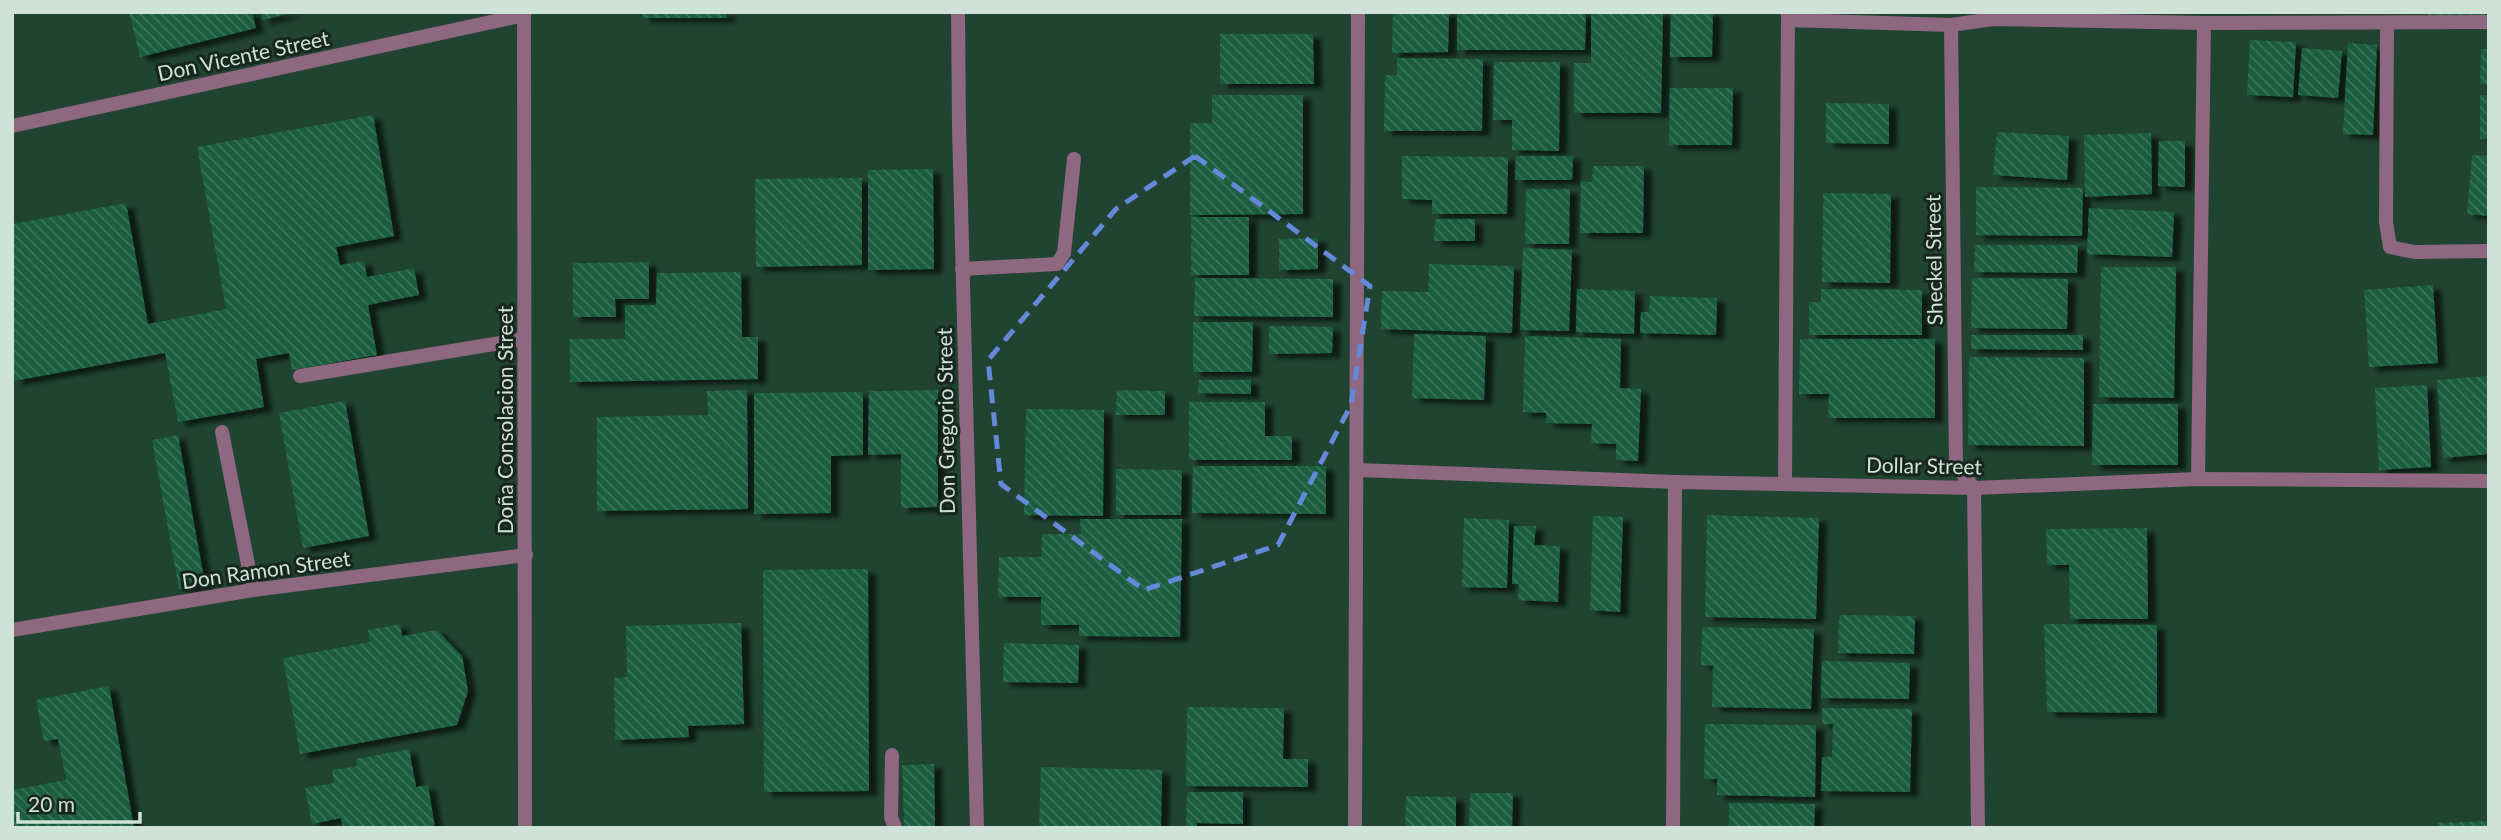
<svg xmlns="http://www.w3.org/2000/svg" width="2501" height="840" font-family="Lato,sans-serif">
	<style>
		.building { fill: url(#building-back-hatch); filter: url(#shadow) }
		.lines { fill: none; stroke-linecap: round; stroke-linejoin: round }
		.service { stroke: #8e6780; stroke-width: 14 }
		.minor { stroke: #8e6780; stroke-width: 14 }
		.marked { fill: none; stroke: #6489d8; stroke-width: 5; stroke-dasharray: 14 9; stroke-linejoin: round }
		.labels { text-anchor: middle; dominant-baseline: central; stroke-width: 6; stroke-linejoin: round; paint-order: stroke }
		.street-label { font-size: 21px; fill: #cee2d7; stroke: #17261e }
	</style>
	<defs>
		<pattern id="building-back-hatch" width="6" height="6" patternUnits="userSpaceOnUse" patternTransform="scale(1.75)"><rect width="6" height="6" fill="#1a5d40"/><path d="M-1 5l2 2M0 0l6 6M5-1l2 2" fill="none" stroke="#3a745b"/></pattern>
		<filter id="shadow"><feDropShadow dx="8" dy="4.5" stdDeviation="2" flood-color="#0009"/></filter>
	</defs>
	<rect width="100%" height="100%" fill="#204332"/>
	<!-- building -->
	<g class="building">
		<path d="M129 12H252L256 28 140 57Z"/>
		<path d="M261 12H292V13L262 20Z"/>
		<rect x="642" y="12" width="85" height="6"/>
		<path d="M1393 12H1449L1448 52 1392 53Z"/>
		<path d="M1457 12H1586L1585 50H1457Z"/>
		<path d="M1591 12H1663L1661 113H1574V63H1591Z"/>
		<path d="M1671 12H1713L1712 57H1670Z"/>
		<path d="M2428 12H2485V17L2428 18Z"/>
		<path d="M1220 34H1313L1314 84H1220Z"/>
		<path d="M2250 40 2296 42 2293 97 2247 95Z"/>
		<path d="M2348 43 2377 45 2373 135 2343 134Z"/>
		<path d="M2302 48 2342 51 2338 98 2298 95Z"/>
		<path d="M2481 49H2489V85L2480 84Z"/>
		<path d="M1397 58 1483 59 1482 131H1384L1385 75H1397Z"/>
		<path d="M1494 62H1560L1559 151 1512 150V120H1493Z"/>
		<path d="M1670 88H1733L1732 145H1669Z"/>
		<path d="M1212 95H1303V214L1190 215V123H1212Z"/>
		<rect x="2480" y="95" width="9" height="44"/>
		<path d="M1826 103 1889 104V144L1826 143Z"/>
		<path d="M373 115 394 236 336 247 340 265 364 261 367 277 414 268 419 295 368 305 377 355 292 370 289 353 256 359 264 407 178 422 165 353 14 381 12 224 126 203 148 324 226 309 197 147Z"/>
		<path d="M1997 132 2069 136 2067 180 1993 175Z"/>
		<path d="M2151 133 2152 194 2085 197 2084 135Z"/>
		<path d="M2159 141H2185V187L2158 186Z"/>
		<path d="M2472 155 2489 156V216L2467 214Z"/>
		<path d="M1402 156 1508 157 1507 214H1432V200L1402 199Z"/>
		<path d="M1516 156H1573L1572 180H1515Z"/>
		<path d="M1593 166H1644L1643 233H1580L1581 181 1592 182Z"/>
		<path d="M933 169 934 269 868 270V170Z"/>
		<path d="M862 178V265L756 267 755 179Z"/>
		<path d="M1976 187 2083 188 2082 236 1976 235Z"/>
		<path d="M1526 189H1570L1569 244H1525Z"/>
		<path d="M1823 193 1891 194 1890 283 1822 282Z"/>
		<path d="M2089 208 2174 212 2172 257 2087 254Z"/>
		<rect x="1191" y="217" width="58" height="58"/>
		<path d="M1435 219H1475V241H1434Z"/>
		<path d="M1318 238V269L1279 270V239Z"/>
		<path d="M1975 245H2078L2077 273 1974 272Z"/>
		<path d="M1523 248 1572 250 1569 331 1520 330Z"/>
		<path d="M649 262V299H615L616 317H573V263Z"/>
		<path d="M1429 264 1514 266 1512 333 1381 329 1382 291 1428 292Z"/>
		<path d="M2101 267H2176L2174 398 2099 397Z"/>
		<path d="M741 272 742 337H758V379L570 382V339H625V305H656L657 273Z"/>
		<path d="M1195 278 1333 279V317L1194 316Z"/>
		<path d="M1972 278 2068 279 2067 329 1971 328Z"/>
		<path d="M2433 285 2438 363 2369 367 2364 290Z"/>
		<path d="M1577 289 1635 291 1634 334 1576 332Z"/>
		<path d="M1821 289 1922 290V335H1809V302H1821Z"/>
		<path d="M1650 296 1717 298 1716 335 1640 333 1641 312H1649Z"/>
		<path d="M1193 322H1253L1252 372H1193Z"/>
		<path d="M1269 326 1333 327 1332 353 1269 354Z"/>
		<path d="M1414 334 1486 336 1484 400 1412 398Z"/>
		<path d="M1971 335H2083V350L1971 349Z"/>
		<path d="M1525 336 1621 339 1620 388 1641 389 1638 461 1616 460V444L1591 443 1592 424 1546 423V413L1523 412Z"/>
		<path d="M1800 339H1935V418H1828L1829 394H1799Z"/>
		<path d="M1969 357 2084 358V446L1968 445Z"/>
		<path d="M2489 376V454L2443 458 2437 380Z"/>
		<path d="M1199 380H1251V394L1198 393Z"/>
		<path d="M2427 385 2431 467 2379 470 2375 388Z"/>
		<path d="M747 390 748 509 597 511V417L708 415 707 391Z"/>
		<path d="M938 390V507L901 508V454L868 455 869 391Z"/>
		<path d="M1117 390 1165 391V415H1116Z"/>
		<path d="M863 392V455L831 456V513L754 514V393Z"/>
		<path d="M345 401 369 536 303 548 279 413Z"/>
		<path d="M1189 402H1265V436H1292V460H1189Z"/>
		<path d="M2093 404H2178V465H2092Z"/>
		<path d="M1026 409 1104 410 1103 516 1024 515Z"/>
		<path d="M178 435 205 584 179 589 152 440Z"/>
		<path d="M1193 466H1326V514L1192 513Z"/>
		<path d="M1116 469 1182 470 1181 515H1116Z"/>
		<path d="M1707 515 1819 518 1816 619 1705 617Z"/>
		<path d="M1593 516 1623 517 1620 612 1590 610Z"/>
		<path d="M1464 518 1509 520 1507 588 1462 587Z"/>
		<path d="M1080 519H1182L1180 637 1079 636V625H1041V597H998L999 557H1041L1042 534H1081Z"/>
		<path d="M1514 526H1536L1534 545 1560 546 1558 602 1518 600 1519 584H1512Z"/>
		<path d="M2147 528 2148 619H2070L2069 565H2047L2046 529Z"/>
		<path d="M868 569 869 791 764 792 763 570Z"/>
		<path d="M1839 615 1915 616 1914 654 1838 653Z"/>
		<path d="M741 623 744 724 688 726 689 737 615 740 614 678 627 677 626 626Z"/>
		<path d="M400 624 402 636 437 630 462 656 468 691 457 725 300 754 283 658 370 642 368 630Z"/>
		<path d="M2044 624 2157 625V713L2047 712Z"/>
		<path d="M1702 627 1814 629 1811 709 1712 707 1713 666 1701 665Z"/>
		<path d="M1004 643 1079 645 1078 683 1003 682Z"/>
		<path d="M1822 661 1910 663 1909 699 1821 698Z"/>
		<path d="M109 686 134 828H12V790L66 780 58 739 44 741 36 700Z"/>
		<path d="M1187 707 1284 708 1283 759H1308V787L1186 786Z"/>
		<path d="M1822 708 1912 709 1910 792 1821 791 1822 757H1832L1833 724H1822Z"/>
		<path d="M1705 724 1816 725 1815 797 1717 795V779H1704Z"/>
		<path d="M409 749 416 787 428 785 435 828H343L341 818 312 824 305 788 334 783 332 770 357 766 356 759Z"/>
		<path d="M934 764 935 828H904L902 765Z"/>
		<path d="M1041 767 1162 770 1161 828H1039Z"/>
		<path d="M1187 792H1243V824L1197 823V828H1186Z"/>
		<path d="M1470 793H1513L1512 828H1469Z"/>
		<path d="M1406 796 1456 797V828H1405Z"/>
		<path d="M1729 803 1815 804 1814 828H1729Z"/>
		<path d="M2489 821V828H2438L2437 823Z"/>
	</g>
	<g class="lines">
		<!-- service -->
		<g class="service">
			<path d="M962 269 1057 264 1064 253 1074 159"/>
			<path d="M300 376 524 339"/>
			<path d="M222 432 253 590"/>
			<path d="M892 755 891 817 895 828"/>
		</g>
		<!-- minor -->
		<g class="minor">
			<path d="M524 12 525 828"/>
			<path d="M958 12 959 127 977 828"/>
			<path d="M1788 20 1951 25 1993 19 2204 23 2489 22"/>
			<path d="M2387 23 2386 222 2390 247 2414 252 2489 251"/>
			<path d="M1951 25 1956 466 1974 488 1978 828"/>
			<path d="M12 126 524 15"/>
			<path d="M1358 470 1675 482 1974 488 2198 479 2489 481"/>
			<path d="M2198 479 2204 23"/>
			<path d="M1785 484 1788 12"/>
			<path d="M12 630 253 590 526 555"/>
			<path d="M1355 828 1358 12"/>
			<path d="M1673 828 1675 482"/>
		</g>
	</g>
	<!-- marked area -->
	<path class="marked" d="M1195 156 1370 286 1351 405 1278 545 1144 590 1001 484 988 360 1116 209Z"/>
	<g class="labels">
		<!-- street labels -->
		<g class="street-label">
			<text transform="translate(243 55) rotate(-12)">Don Vicente Street</text>
			<text transform="translate(1933 260) rotate(-91)">Sheckel Street</text>
			<text transform="translate(504 420) rotate(-90)">Doña Consolacion Street</text>
			<text transform="translate(945 421) rotate(-91)">Don Gregorio Street</text>
			<text transform="translate(1924 465) rotate(1)">Dollar Street</text>
			<text transform="translate(266 569) rotate(-8)">Don Ramon Street</text>
		</g>
	</g>
	<!-- border -->
	<rect width="2501" height="840" fill="none" stroke="#cee2d7" stroke-width="28"/>
	<!-- scale -->
	<path d="M18 812v10h122v-10" fill="none" stroke="#cee2d7" stroke-width="3.5"/>
	<text x="28" y="812" font-size="21" fill="#cee2d7" stroke="#17261e" stroke-width="5" paint-order="stroke">20 m</text>
</svg>
